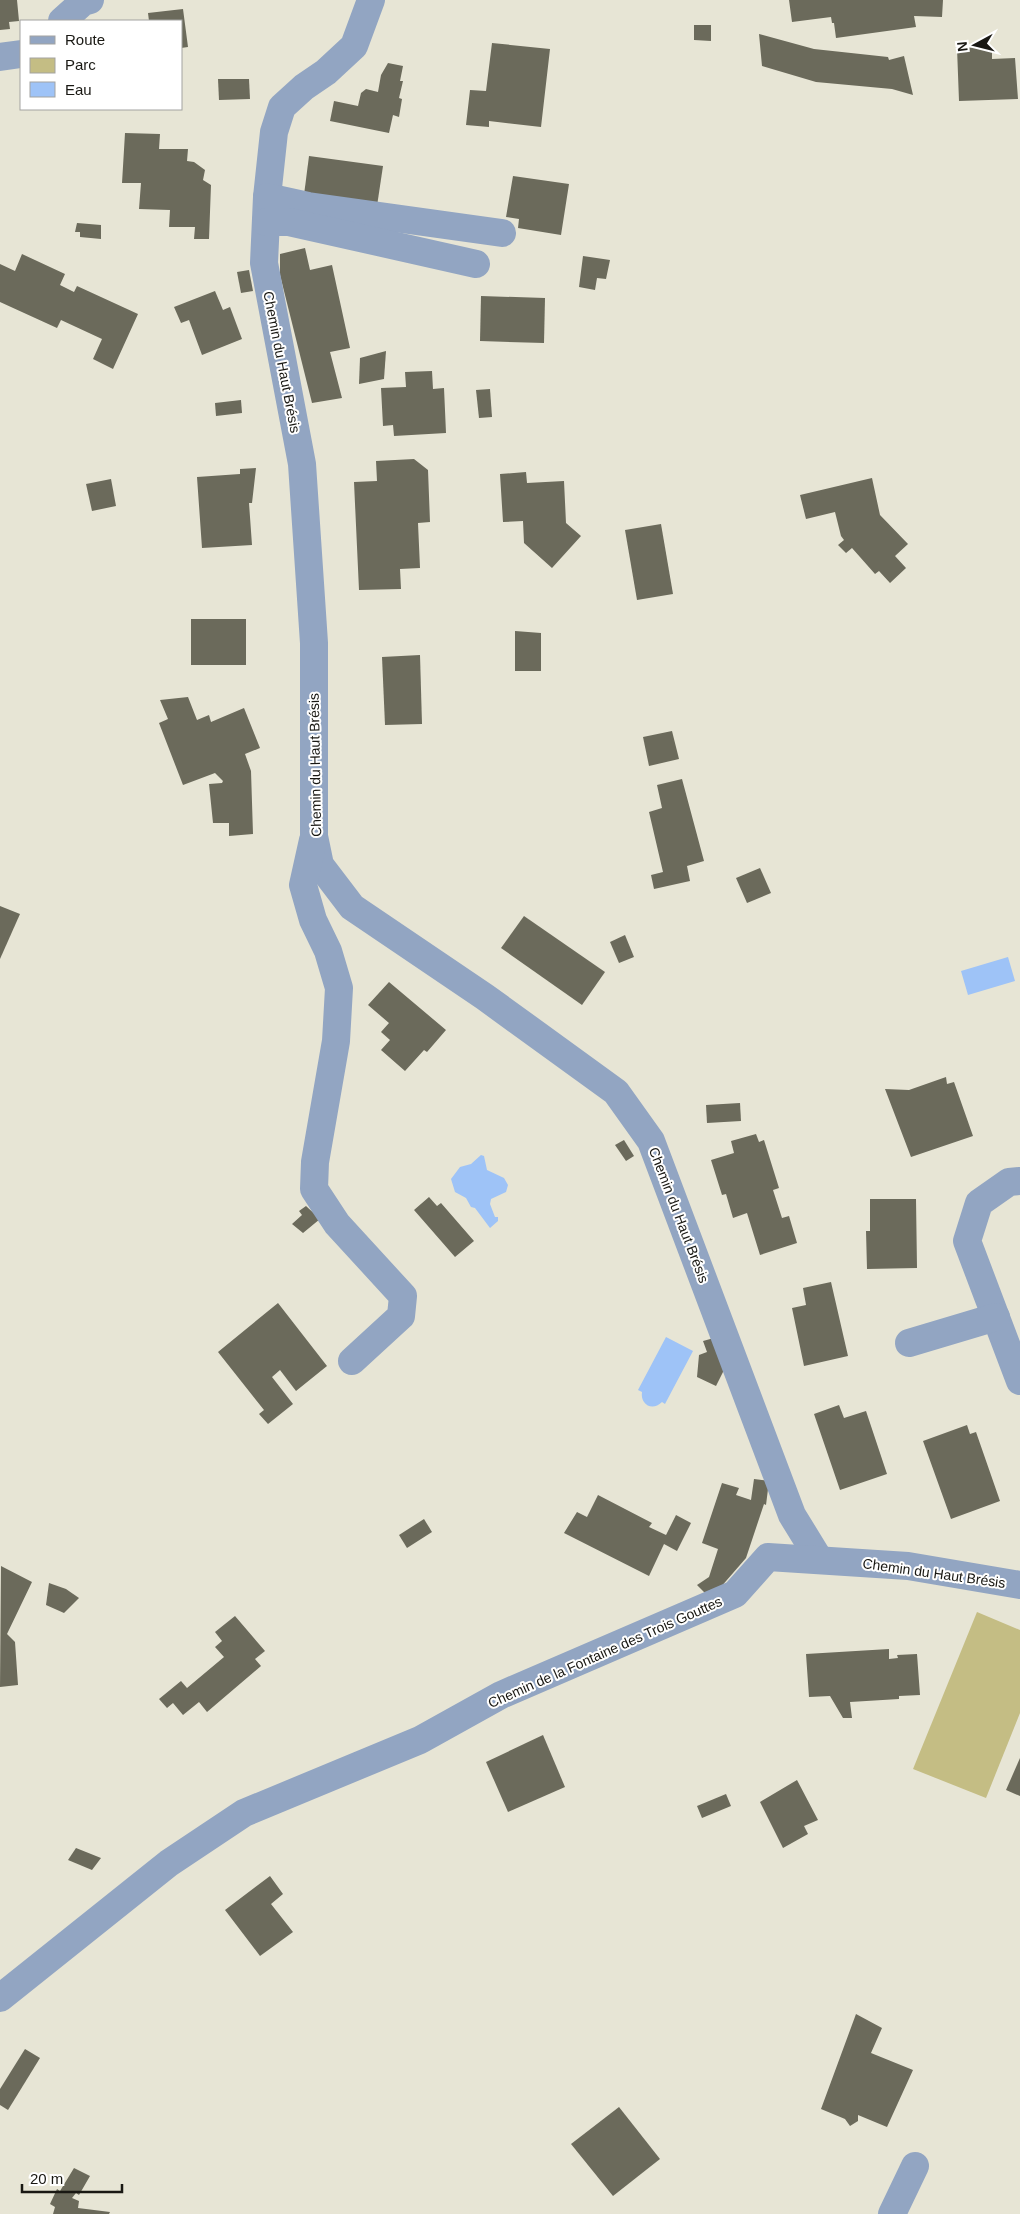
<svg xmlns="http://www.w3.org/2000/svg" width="1020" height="2214" font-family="Arial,sans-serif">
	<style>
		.green { fill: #c4bd84 }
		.water { fill: #9ec3f7 }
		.building { fill: #6b6a5b }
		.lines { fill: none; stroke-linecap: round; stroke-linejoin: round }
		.minor { stroke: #92a5c2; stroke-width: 28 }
		.labels { text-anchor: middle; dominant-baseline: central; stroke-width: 4; stroke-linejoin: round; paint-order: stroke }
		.street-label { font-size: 14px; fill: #191813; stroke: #fff }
	</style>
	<rect width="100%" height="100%" fill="#e7e5d5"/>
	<!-- green -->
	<path class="green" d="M977 1612 1020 1630V1713L986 1798 913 1769Z"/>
	<!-- water -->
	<g class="water">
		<path d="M1008 957 1015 981 968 995 961 971Z"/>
		<path d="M481 1155 484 1156 487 1170 504 1178 508 1185 506 1192 491 1199 490 1204 495 1217H498V1221L490 1228 475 1208 471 1207 466 1198 455 1192 451 1179 460 1167 471 1164Z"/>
		<path d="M666 1337 693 1351 665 1404 662 1402C652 1412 640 1404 642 1392L638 1390Z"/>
	</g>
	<!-- building -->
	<g class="building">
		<path d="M0 0H17L19 21 9 22 10 29 0 30Z"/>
		<path d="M789 0H943L942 17 914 16 916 27 836 38 834 23H832L831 17 792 22Z"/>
		<path d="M183 9 188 47 181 48V21H149L148 13Z"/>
		<path d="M694 25H711V41L694 40Z"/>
		<path d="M759 34 814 49 888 57 889 60 904 56 913 95 892 89 816 82 762 66Z"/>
		<path d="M492 43 550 49 541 127 489 121V127L466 125 470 90 486 91Z"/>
		<path d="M981 47H992V59L1015 58 1018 99 959 101 957 48Z"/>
		<path d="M388 63 403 66 400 81H403L399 98 402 99 399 117 393 115 389 133 330 121 334 101 358 106 361 93 366 89 378 92 381 75Z"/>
		<path d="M218 79H249L250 99 219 100Z"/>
		<path d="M125 133 160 134 159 149H188L187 161 194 162 205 170 203 180 211 185 209 239H194L195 227H169L170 210 139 209 141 183H122Z"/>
		<path d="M309 156 383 166 377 206 304 195Z"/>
		<path d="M513 176 569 184 561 235 518 228 519 219 506 217Z"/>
		<path d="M77 223 101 225V239L80 237V232H75Z"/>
		<path d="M305 248 310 270 332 265 350 348 330 352 342 398 312 403 280 275V254Z"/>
		<path d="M22 254 65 274 60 285 74 292 77 286 138 314 113 369 93 359 102 339 61 320 57 328 0 302V264L15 271Z"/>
		<path d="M583 256 610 260 606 279 597 278 595 290 579 287Z"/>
		<path d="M249 270 253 291 241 293 237 272Z"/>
		<path d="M215 291 223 310 230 307 242 339 202 355 189 320 181 323 174 307Z"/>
		<path d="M481 296 545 298 544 343 480 341Z"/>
		<path d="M386 351 384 379 359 384 360 358Z"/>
		<path d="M432 371 433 389 444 388 446 433 394 436 393 425 383 426 381 388 406 387 405 372Z"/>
		<path d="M490 389 492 417 479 418 476 390Z"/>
		<path d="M241 400 242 413 216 416 215 403Z"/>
		<path d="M414 459 428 470 430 522 418 523 420 568 400 569 401 589 359 590 354 482 377 481 376 461Z"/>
		<path d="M256 468 252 503H249L252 545 202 548 197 477 240 474V469Z"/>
		<path d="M526 472 527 483 564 481 566 523 581 536 552 568 524 543 523 521 503 522 500 474Z"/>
		<path d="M872 478 880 515 908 544 895 556 906 568 890 583 879 571 875 574 852 548 846 553 838 545 844 540 841 536 835 512 806 519 800 495Z"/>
		<path d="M111 479 116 506 92 511 86 484Z"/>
		<path d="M661 524 673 594 637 600 625 530Z"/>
		<rect x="191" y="619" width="55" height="46"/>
		<path d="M515 631 541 633V671H515Z"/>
		<path d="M420 655 422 724 385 725 382 657Z"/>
		<path d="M188 697 197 720 209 715 211 722 244 708 260 748 245 754 251 771 253 834 229 836V823H213L209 784 222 783 223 781 215 773 183 785 159 723 168 719 160 700Z"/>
		<path d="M672 731 679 759 649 766 643 737Z"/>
		<path d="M682 779 704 861 687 866 690 881 654 889 651 875 663 872 649 812 662 808 657 785Z"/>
		<path d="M760 868 771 893 747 903 736 878Z"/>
		<path d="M0 906 20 914 0 959Z"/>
		<path d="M524 916 605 972 582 1005 501 948Z"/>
		<path d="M625 935 634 957 619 963 610 942Z"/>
		<path d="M389 982 446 1030 427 1052 424 1050 405 1071 381 1050 390 1040 381 1032 389 1023 368 1005Z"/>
		<path d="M946 1077 947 1084 954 1082 973 1136 911 1157 885 1089 909 1090Z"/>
		<path d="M740 1103 741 1121 707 1123 706 1105Z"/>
		<path d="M756 1134 759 1142 764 1140 779 1188 773 1190 782 1218 789 1216 797 1243 760 1255 747 1213 733 1218 726 1194 722 1195 711 1160 734 1153 731 1141Z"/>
		<path d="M624 1140 634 1156 626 1161 615 1145Z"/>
		<path d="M429 1197 437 1206 441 1203 474 1241 455 1257 414 1210Z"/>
		<path d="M870 1199H916L917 1268 867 1269 866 1231H870Z"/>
		<path d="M306 1206 320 1219 303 1233 292 1224 302 1215 299 1211Z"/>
		<path d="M831 1282 848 1356 804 1366 792 1308 806 1305 803 1288Z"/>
		<path d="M278 1303 327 1366 296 1391 280 1370 272 1377 293 1404 268 1424 259 1414 264 1410 218 1352Z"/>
		<path d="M714 1338 725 1368 716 1386 697 1377 699 1355 707 1352 703 1341Z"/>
		<path d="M839 1405 844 1418 866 1411 887 1474 840 1490 814 1414Z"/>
		<path d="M967 1425 970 1434 976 1432 1000 1501 951 1519 923 1441Z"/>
		<path d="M754 1479 769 1481 766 1505 764 1504 746 1558 720 1588 707 1595 697 1585 709 1577 718 1549 702 1543 722 1483 739 1488 736 1495 751 1500Z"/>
		<path d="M598 1495 652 1523 649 1527 666 1535 676 1515 691 1523 677 1551 664 1544 649 1576 564 1533 577 1512 587 1517Z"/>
		<path d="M424 1519 432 1532 407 1548 399 1535Z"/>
		<path d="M1 1566 32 1582 7 1634 15 1642 18 1685 0 1687Z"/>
		<path d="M49 1583 66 1589 79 1598 64 1613 46 1605Z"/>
		<path d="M235 1616 265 1651 255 1659 261 1666 207 1712 199 1702 183 1715 173 1703 167 1708 159 1699 181 1681 187 1688 224 1657 215 1647 222 1641 215 1632Z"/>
		<path d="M889 1649V1659L898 1658 897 1655 917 1654 920 1695 899 1696V1699L850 1702 852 1718H843L830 1696 809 1697 806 1654Z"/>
		<path d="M543 1735 565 1787 508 1812 486 1762Z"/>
		<path d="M1020 1758V1796L1006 1790Z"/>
		<path d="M797 1780 818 1820 804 1826 808 1834 783 1848 760 1802Z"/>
		<path d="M726 1794 731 1806 702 1818 697 1806Z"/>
		<path d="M76 1848 101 1858 92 1870 68 1860Z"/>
		<path d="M270 1876 283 1894 271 1904 293 1932 260 1956 225 1910Z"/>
		<path d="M856 2014 882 2028 871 2053 913 2070 887 2127 858 2115V2121L850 2126 845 2119 821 2109Z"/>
		<path d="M25 2049 40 2058 8 2110 0 2105V2089Z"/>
		<path d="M619 2107 660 2159 613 2196 571 2144Z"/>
		<path d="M74 2168 90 2176 79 2195 76 2193 72 2198 79 2201 78 2208 110 2212 109 2214H53L55 2207 50 2204 57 2189 60 2191Z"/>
	</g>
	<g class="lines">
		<!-- minor -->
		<g class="minor">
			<path d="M371 0 354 46 326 72 304 87 282 107 274 132 267 197 264 263 302 464 314 643V836L320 865 352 907 485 997 616 1092 651 1141 792 1515 819 1559"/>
			<path d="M62 21 83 2 90 0"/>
			<path d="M0 57 21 54"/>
			<path d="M267 197 308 206 502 233"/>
			<path d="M266 222H289L476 264"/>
			<path d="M313 840 303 885 313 920 328 951 339 988 336 1041 315 1162 314 1189 337 1224 403 1296 401 1316 352 1361"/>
			<path d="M1020 1181 1009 1182 979 1203 967 1241 1020 1381"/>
			<path d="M909 1343 996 1317"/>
			<path d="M0 1998 169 1863 244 1813 420 1740 501 1695 735 1594 768 1557 908 1566 1020 1585"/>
			<path d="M892 2214 915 2166"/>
		</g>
	</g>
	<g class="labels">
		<!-- street labels -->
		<g class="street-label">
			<text transform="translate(282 362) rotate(79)">Chemin du Haut Brésis</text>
			<text transform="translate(315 765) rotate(-91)">Chemin du Haut Brésis</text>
			<text transform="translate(679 1215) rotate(69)">Chemin du Haut Brésis</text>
			<text transform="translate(934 1573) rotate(8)">Chemin du Haut Brésis</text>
			<text transform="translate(605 1652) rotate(-24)">Chemin de la Fontaine des Trois Gouttes</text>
		</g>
	</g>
	<!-- legend -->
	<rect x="20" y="20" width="162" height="90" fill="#ffffff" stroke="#a3a3a1"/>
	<rect x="30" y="36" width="25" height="8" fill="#92a5c2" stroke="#a3a3a1"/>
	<text x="65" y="45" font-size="15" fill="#191813">Route</text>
	<rect x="30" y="58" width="25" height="15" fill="#c4bd84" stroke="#a3a3a1"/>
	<text x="65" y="70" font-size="15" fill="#191813">Parc</text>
	<rect x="30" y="82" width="25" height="15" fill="#9ec3f7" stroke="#a3a3a1"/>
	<text x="65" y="95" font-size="15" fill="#191813">Eau</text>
	<!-- north arrow -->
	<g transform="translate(975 45) rotate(263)" stroke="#ffffff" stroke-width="4" paint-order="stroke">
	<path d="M0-4L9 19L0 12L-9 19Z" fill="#191813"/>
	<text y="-8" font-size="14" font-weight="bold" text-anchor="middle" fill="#191813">N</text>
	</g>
	<!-- scale -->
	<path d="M22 2184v8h100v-8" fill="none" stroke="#191813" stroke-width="2.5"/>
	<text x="30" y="2184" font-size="15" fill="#191813" stroke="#ffffff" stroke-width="4" paint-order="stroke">20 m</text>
</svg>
